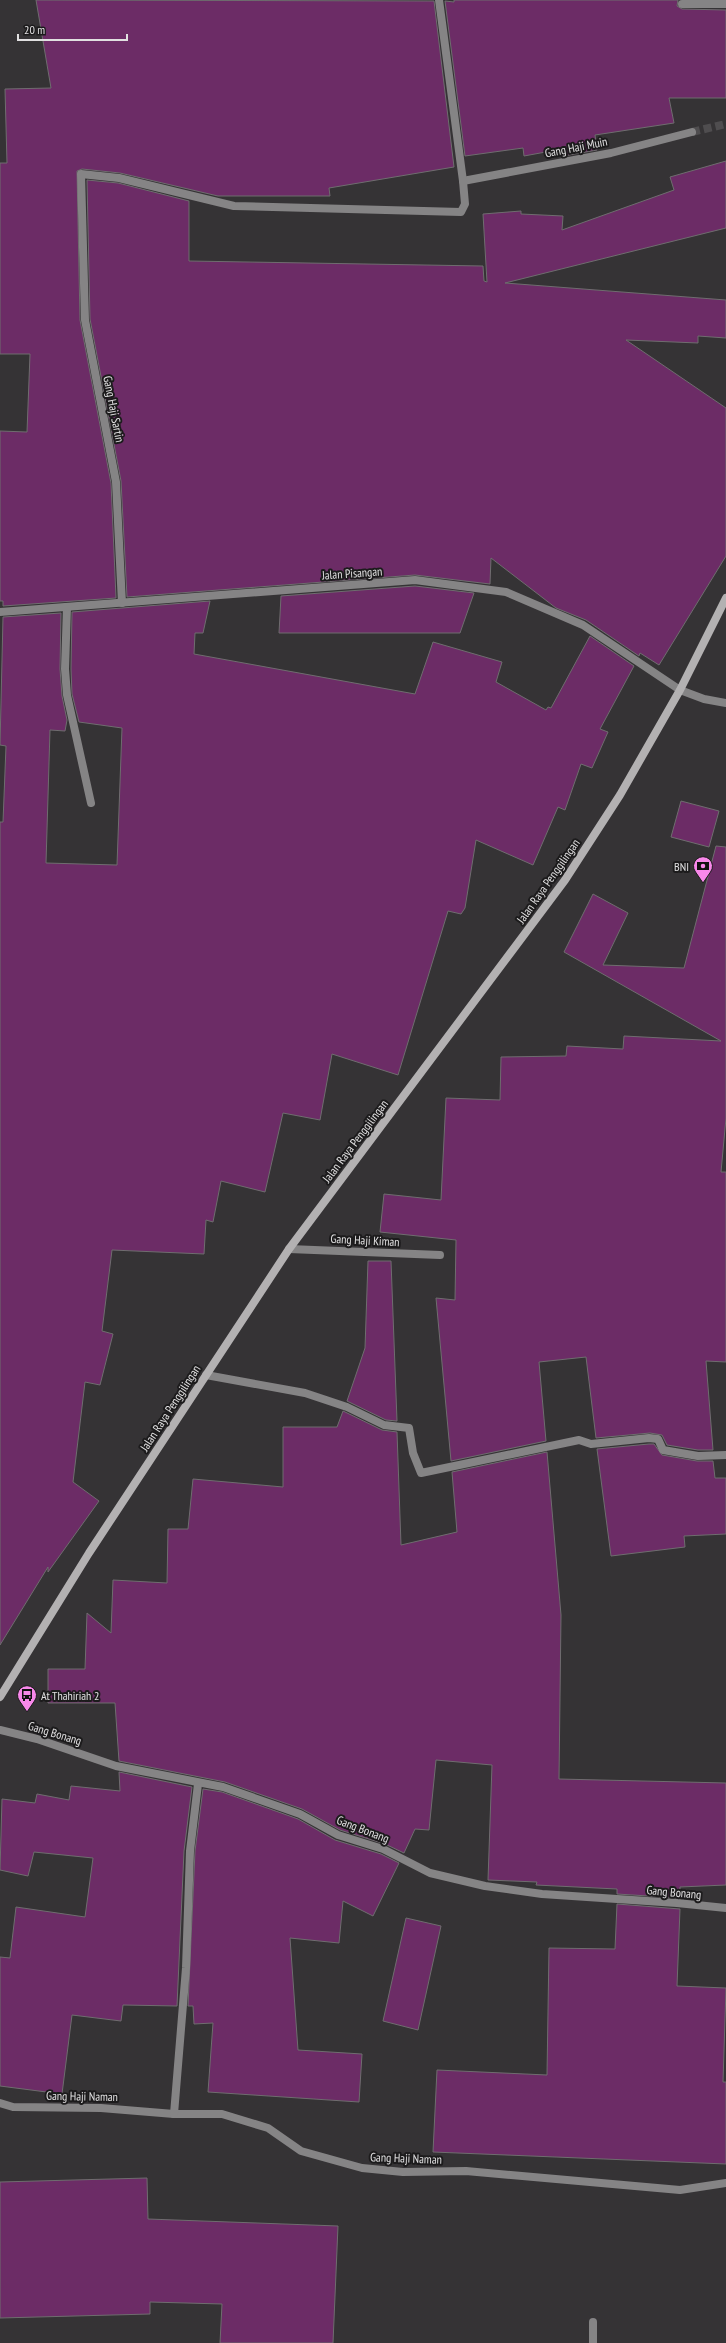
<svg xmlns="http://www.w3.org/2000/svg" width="726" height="2343" font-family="'PT Sans Narrow',sans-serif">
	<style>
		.building { fill: #6c2c66; stroke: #6f6d6f }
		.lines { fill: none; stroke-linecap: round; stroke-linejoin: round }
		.minor-tunnel { stroke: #4f4d4f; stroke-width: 8; stroke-dasharray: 8 4; stroke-linecap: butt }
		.minor { stroke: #858485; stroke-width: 8 }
		.secondary { stroke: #b3b1b2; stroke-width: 8 }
		.labels { text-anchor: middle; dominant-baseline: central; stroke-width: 4; stroke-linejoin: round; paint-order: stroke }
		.street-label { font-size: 12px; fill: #e1e0e1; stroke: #1c1b1c }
		.poi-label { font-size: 12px; fill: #e1e0e1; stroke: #1c1b1c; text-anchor: end }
	</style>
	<rect width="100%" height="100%" fill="#353335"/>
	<!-- building -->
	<g class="building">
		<path d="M36 0 434 1 454 167 329 188 330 196H218L120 173 82 169 77 171 80 320 111 483 116 598 3 606V601H0V431L27 432 30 354H0V163H7L5 89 51 88Z"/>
		<path d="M454 0H678L677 6 682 9 726 10V98H669L674 123 595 135 597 150 563 156 562 149 524 156 523 148 465 156 445 1 454 2Z"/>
		<path d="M726 161V228L505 283 726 300V338L698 336V343L626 340 726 408V556L659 665 640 653 639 656 586 620 556 608 491 558 490 584 415 575 127 597 121 481 90 319 87 180 118 183 189 201V261L483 266 484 281 487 282 483 214 521 211V214L563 216 562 230 674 190 670 177Z"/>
		<path d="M415 586 474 593 460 633H279L281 596Z"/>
		<path d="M210 601 203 633H195L194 654 415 694 433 642 502 662 496 682 546 710 548 707 551 708 590 636 634 666 600 729 608 732 592 768 581 764 565 810 558 807 533 865 476 840 465 908 461 914 448 911 398 1075 332 1054 320 1120 283 1113 265 1192 221 1181 213 1222 206 1220 204 1254 112 1250 102 1331 113 1334 100 1385 85 1382 73 1482 99 1501 48 1572V1567L0 1645V822H3L6 746 0 745 3 617 61 613 60 669 62 696 67 720 65 731 50 730 46 863 117 865 122 728 79 722 72 694 71 669 72 612Z"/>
		<path d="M681 801 719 811 709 847 671 837Z"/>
		<path d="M716 846 726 847V1118L721 1172H726V1362L706 1361 713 1450H698L667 1445 662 1435 650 1433 596 1438 586 1357 539 1362 546 1441 451 1461 436 1298 455 1300 456 1240 380 1232 384 1194 441 1200 446 1098 500 1100 501 1057 566 1056 567 1046 623 1049 624 1036 721 1041 564 952 593 894 628 913 603 965 684 968Z"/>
		<path d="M368 1261H391L397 1421 386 1420 347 1401 365 1348Z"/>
		<path d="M343 1411 382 1430 397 1432 401 1545 457 1532 452 1472 547 1452 561 1615 559 1779 726 1783V1885L680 1887V1898L617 1894V1889L536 1885 537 1882 488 1880 492 1765 436 1760 429 1830 415 1829 404 1853 385 1844 340 1830 302 1809 225 1782 119 1761 115 1703H48V1669H85L87 1613 111 1633 113 1580 167 1583 168 1529H188L193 1479 283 1487V1427H337Z"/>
		<path d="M649 1444H654L662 1455 697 1461H713L715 1478H726V1534L684 1536 685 1547 611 1556 597 1449Z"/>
		<path d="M119 1772 192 1787 184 1851 177 2006 123 2005 121 2021 72 2015 62 2094 0 2086V1957L10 1958 16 1907 85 1917 93 1858 34 1852 28 1876 0 1870 2 1799 35 1803 37 1794 69 1800 71 1786 120 1791Z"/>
		<path d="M203 1789 222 1792 298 1819 335 1840 381 1854 399 1863 373 1916 343 1901 339 1943 290 1938 298 2050 362 2054 359 2102 208 2092 213 2023 194 2024 193 2006H188L195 1851Z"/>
		<path d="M617 1904 680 1909 677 1986 726 1988 723 2082H726V2164L433 2152 437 2070 547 2075 549 1948 615 1949Z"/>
		<path d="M406 1918 441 1926 418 2030 383 2021Z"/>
		<path d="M147 2178 148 2219 338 2226 333 2343H220L222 2304 150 2302V2314L0 2318V2182Z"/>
	</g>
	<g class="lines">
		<!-- minor-tunnel -->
		<path class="minor-tunnel" d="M692 132 726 124"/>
		<!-- minor -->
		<g class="minor">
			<path d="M682 4H726"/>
			<path d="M463 181 611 153 692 132"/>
			<path d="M122 603 116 482 85 320 81 174 119 178 234 206 461 212 465 204 463 181 439 0"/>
			<path d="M67 607 65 669 67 695 91 803"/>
			<path d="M0 612 415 580 506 592 583 625 680 690 704 699 726 703"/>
			<path d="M289 1249 440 1255"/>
			<path d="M206 1375 305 1393 347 1407 384 1425 409 1428 413 1453 421 1473 579 1440 591 1444 649 1438 658 1439 663 1450 698 1456 726 1455"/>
			<path d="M0 1730 37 1739 116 1766 223 1787 300 1814 338 1835 383 1849 430 1873 485 1886 542 1894 677 1903 726 1908"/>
			<path d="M0 2103 13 2107 101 2108 174 2114H222L268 2128 301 2151 362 2168 403 2172 466 2171 680 2190 726 2183"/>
			<path d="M174 2114 186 1968 190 1851 198 1784"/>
			<path d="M593 2343V2322"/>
		</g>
		<!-- secondary -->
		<path class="secondary" d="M0 1697 89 1553 289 1249 565 880 620 795 680 690 726 598"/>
	</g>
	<!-- icons -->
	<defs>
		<symbol id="bank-pin" viewBox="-11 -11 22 30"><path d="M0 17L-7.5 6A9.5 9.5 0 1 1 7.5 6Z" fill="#f888ea" stroke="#1c1b1c"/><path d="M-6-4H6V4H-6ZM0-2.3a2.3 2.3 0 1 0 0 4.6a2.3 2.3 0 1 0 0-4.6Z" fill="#111"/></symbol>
		<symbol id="bus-pin" viewBox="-11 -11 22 30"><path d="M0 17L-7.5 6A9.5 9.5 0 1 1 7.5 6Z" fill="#f888ea" stroke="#1c1b1c"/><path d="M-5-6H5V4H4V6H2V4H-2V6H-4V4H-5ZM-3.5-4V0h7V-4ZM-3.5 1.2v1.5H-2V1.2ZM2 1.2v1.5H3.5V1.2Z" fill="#111"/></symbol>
	</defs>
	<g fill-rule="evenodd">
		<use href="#bank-pin" x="692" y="855" width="22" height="30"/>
		<use href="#bus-pin" x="16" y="1684" width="22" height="30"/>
	</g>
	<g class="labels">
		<!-- street labels -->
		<g class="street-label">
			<text transform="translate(576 147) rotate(-11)">Gang Haji Muin</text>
			<text transform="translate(114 409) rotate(79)">Gang Haji Sartin</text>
			<text transform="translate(352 573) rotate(-4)">Jalan Pisangan</text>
			<text transform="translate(548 881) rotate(-55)">Jalan Raya Penggilingan</text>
			<text transform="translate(355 1141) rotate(-53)">Jalan Raya Penggilingan</text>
			<text transform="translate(365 1240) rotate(3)">Gang Haji Kiman</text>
			<text transform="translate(170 1408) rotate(-57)">Jalan Raya Penggilingan</text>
			<text transform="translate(55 1733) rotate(17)">Gang Bonang</text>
			<text transform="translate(363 1829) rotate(21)">Gang Bonang</text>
			<text transform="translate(674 1892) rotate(5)">Gang Bonang</text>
			<text transform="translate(82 2096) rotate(1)">Gang Haji Naman</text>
			<text transform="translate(406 2158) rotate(2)">Gang Haji Naman</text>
		</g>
		<!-- poi labels -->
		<g class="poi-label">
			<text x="689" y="866">BNI</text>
			<text x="41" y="1695" text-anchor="start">At Thahiriah 2</text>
		</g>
	</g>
	<!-- scale -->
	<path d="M18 34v6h109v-6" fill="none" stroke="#e1e0e1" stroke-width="2"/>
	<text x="24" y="34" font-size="12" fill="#e1e0e1" stroke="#1c1b1c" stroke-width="3" paint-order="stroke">20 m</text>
</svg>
